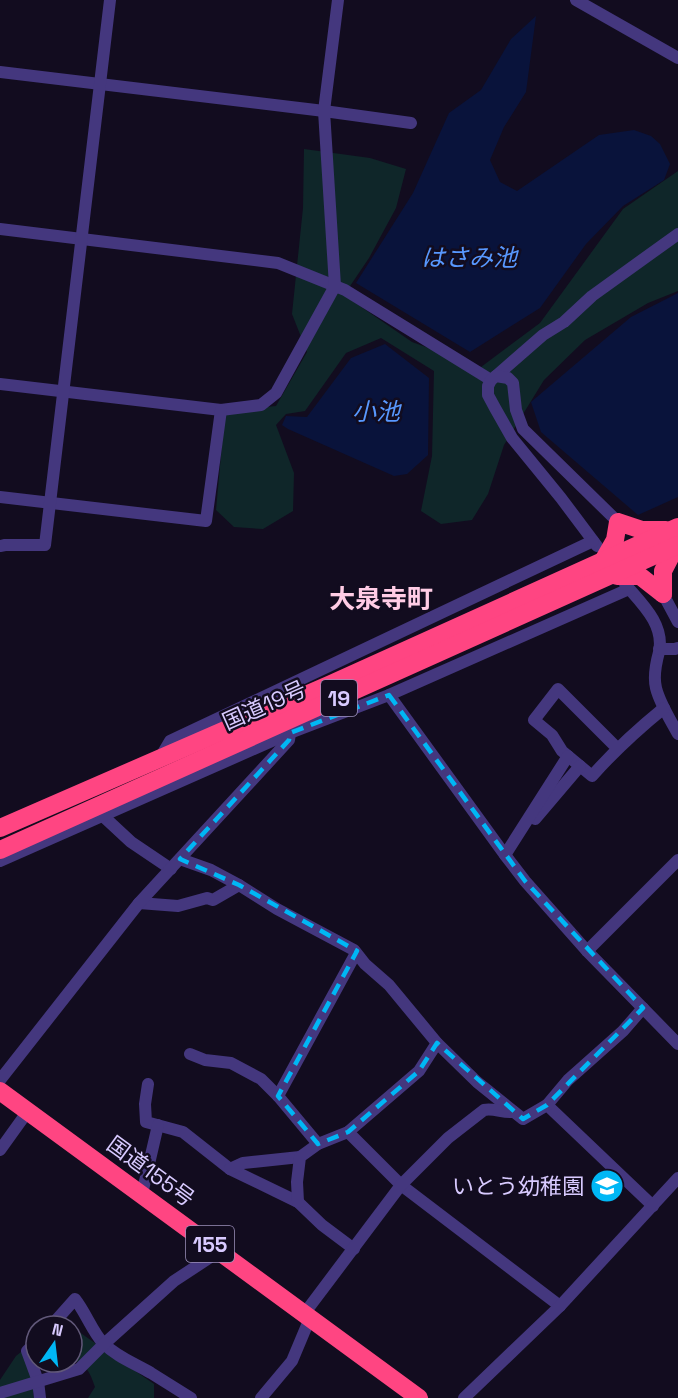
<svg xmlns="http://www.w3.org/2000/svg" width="678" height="1398" font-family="'Space Grotesk','Noto Sans JP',sans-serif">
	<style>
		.green { fill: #0f2629 }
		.water { fill: #09133b }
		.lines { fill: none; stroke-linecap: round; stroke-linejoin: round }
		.minor { stroke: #44377e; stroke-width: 12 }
		.highway { stroke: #ff4582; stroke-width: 18 }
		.marked { fill: none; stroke: #00b7f5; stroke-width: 4.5; stroke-dasharray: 12 8; stroke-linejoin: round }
		.labels { text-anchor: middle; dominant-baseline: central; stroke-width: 5; stroke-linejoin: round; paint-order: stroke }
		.shield { fill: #120c1f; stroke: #9d91bc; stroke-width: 1.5 }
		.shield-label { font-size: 21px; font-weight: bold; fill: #d8caff }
		.street-label { font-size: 22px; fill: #d8caff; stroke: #120c1f }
		.poi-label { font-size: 22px; fill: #d8caff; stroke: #120c1f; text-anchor: end }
		.water-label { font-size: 24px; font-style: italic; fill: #5898ff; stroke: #120c1f }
		.quarter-label { font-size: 26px; font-weight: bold; fill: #ffcce5; stroke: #120c1f }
	</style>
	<rect width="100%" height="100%" fill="#120c1f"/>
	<!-- green -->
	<g class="green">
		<path d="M304 149 370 158 406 169 396 208 369 258 344 295 412 342 481 367 540 323 623 209 678 171V291L648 303 585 340 544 380 504 445 488 494 472 520 441 524 421 511 432 456 434 371 381 338 346 353 305 411 286 414 276 425 294 473 293 511 263 529 234 527 216 510 225 411 276 406 307 352 292 314 303 208Z"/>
		<path d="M63 1319 82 1334 154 1384V1398H88L95 1387C91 1375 86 1362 72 1360V1326H54Z"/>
		<path d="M36 1340V1362H51L37 1369 33 1393 34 1398H0V1380L16 1356Z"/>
	</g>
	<!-- water -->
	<g class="water">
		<path d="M536 16 526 92 504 127 490 160 500 182 517 191 599 135 634 130 651 136 660 144 670 164 664 180 623 206 586 244 540 308 470 352 356 283 413 193 449 113 481 90 511 39Z"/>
		<path d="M678 293V497L638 515 541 432 531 402 631 317Z"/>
		<path d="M385 344 429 378 428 455 407 474 394 476 288 429 282 425 286 416 307 417 351 358Z"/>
	</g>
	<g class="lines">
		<!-- minor -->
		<g class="minor">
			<path d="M576 0 678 58"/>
			<path d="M0 72 324 111 411 123"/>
			<path d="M0 229 278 263 345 290 491 380"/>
			<path d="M496 376 543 335 564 322 592 296 678 234"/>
			<path d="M0 384 221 410 261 405 276 393 335 286 324 111 338 0"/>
			<path d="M0 497 206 521 221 410"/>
			<path d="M0 546 5 545H45L110 0"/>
			<path d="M597 546 561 498 512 438 495 408 488 395V386L491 380 496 376 508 378 513 383 516 410 523 429 618 522"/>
			<path d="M625 584C641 603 665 624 659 652 656 663 653 676 656 688 660 704 670 719 678 734"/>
			<path d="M663 594 678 622"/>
			<path d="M659 649H675L678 648"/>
			<path d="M389 695 505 855 525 881 587 951 678 1044"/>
			<path d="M617 748 558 689 534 720 552 735 562 751 592 776C615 750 637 730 664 708"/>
			<path d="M160 758 170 741 593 541"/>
			<path d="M103 816 131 842 171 869"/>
			<path d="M535 819 580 766"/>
			<path d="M505 855 568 756"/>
			<path d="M180 859 211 870 239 885 277 909 354 950 365 964 389 985 437 1043 477 1082 523 1119 547 1105 653 1206"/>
			<path d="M0 861 290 733 389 695 629 589"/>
			<path d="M139 903 178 906 207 898 213 900 239 885"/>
			<path d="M587 951 678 860"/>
			<path d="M190 1054 205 1060 231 1063 261 1079 278 1096 318 1144"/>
			<path d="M0 1080 139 903 289 740 290 733"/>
			<path d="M148 1084 145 1104 146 1122 183 1132 230 1169 298 1202 322 1225 354 1249"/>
			<path d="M278 1096 356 953"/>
			<path d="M547 1105 568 1080 623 1031 643 1008"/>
			<path d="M348 1132 401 1185 560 1306"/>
			<path d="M0 1150 28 1111"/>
			<path d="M230 1169 243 1163 300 1157"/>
			<path d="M142 1194 158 1125"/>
			<path d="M298 1202 297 1182 300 1157 318 1144 348 1132 419 1071 437 1043"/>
			<path d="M304 1314 401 1185 448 1138 484 1110C494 1108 503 1113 514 1112"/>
			<path d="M51 1326 75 1299C86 1313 92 1331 103 1343 117 1357 134 1363 151 1373 164 1381 178 1390 191 1398"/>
			<path d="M36 1342 27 1351 38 1381 40 1398"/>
			<path d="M0 1393 79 1369 104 1344 174 1281 209 1258 217 1250"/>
			<path d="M261 1398 292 1361 310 1318"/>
			<path d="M464 1398 560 1306 678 1178"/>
		</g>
		<!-- highway -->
		<g class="highway">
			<path d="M603 561 615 540 618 522 642 530H666"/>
			<path d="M617 576H640L663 594"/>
			<path d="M663 594V571L676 546"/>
			<path d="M0 828 331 684 678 527"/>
			<path d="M0 850 678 545"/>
			<path d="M0 1091 419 1398"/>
		</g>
	</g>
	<!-- marked area -->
	<path class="marked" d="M389 695 525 881 643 1008 547 1105 523 1119 437 1043 419 1071 348 1132 318 1144 278 1096 357 951 239 885 180 859 289 740 290 733Z"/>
	<!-- icons -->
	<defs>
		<symbol id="school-disc" viewBox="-11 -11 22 22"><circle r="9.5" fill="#00b7f5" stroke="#120c1f"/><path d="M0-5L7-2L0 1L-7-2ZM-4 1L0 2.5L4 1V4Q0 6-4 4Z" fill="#fff"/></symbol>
	</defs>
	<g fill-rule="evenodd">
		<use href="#school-disc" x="588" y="1167" width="38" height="38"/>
	</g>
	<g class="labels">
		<!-- shield labels -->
		<g class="shield">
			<rect x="321" y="680" width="36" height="36" rx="4.5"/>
			<rect x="186" y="1226" width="48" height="36" rx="4.5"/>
		</g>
		<g class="shield-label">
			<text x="339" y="698">19</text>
			<text x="210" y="1244">155</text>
		</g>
		<!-- street labels -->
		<g class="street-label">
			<text transform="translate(264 705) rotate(-24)">国道19号</text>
			<text transform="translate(151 1171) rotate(36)">国道155号</text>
		</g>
		<!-- poi labels -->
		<g class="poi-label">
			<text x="584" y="1186">いとう幼稚園</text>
		</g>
		<!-- water labels -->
		<g class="water-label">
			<text x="469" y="257">はさみ池</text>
			<text x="376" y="411">小池</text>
		</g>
		<!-- quarter labels -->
		<g class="quarter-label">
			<text x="381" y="599">大泉寺町</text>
		</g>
	</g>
	<!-- north arrow -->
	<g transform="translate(54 1344) rotate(14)"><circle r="28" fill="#120c1f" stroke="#615879" stroke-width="1.5"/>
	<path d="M0-4.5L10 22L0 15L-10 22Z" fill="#00b7f5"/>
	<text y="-9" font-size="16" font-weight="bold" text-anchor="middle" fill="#d8caff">N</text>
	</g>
</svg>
